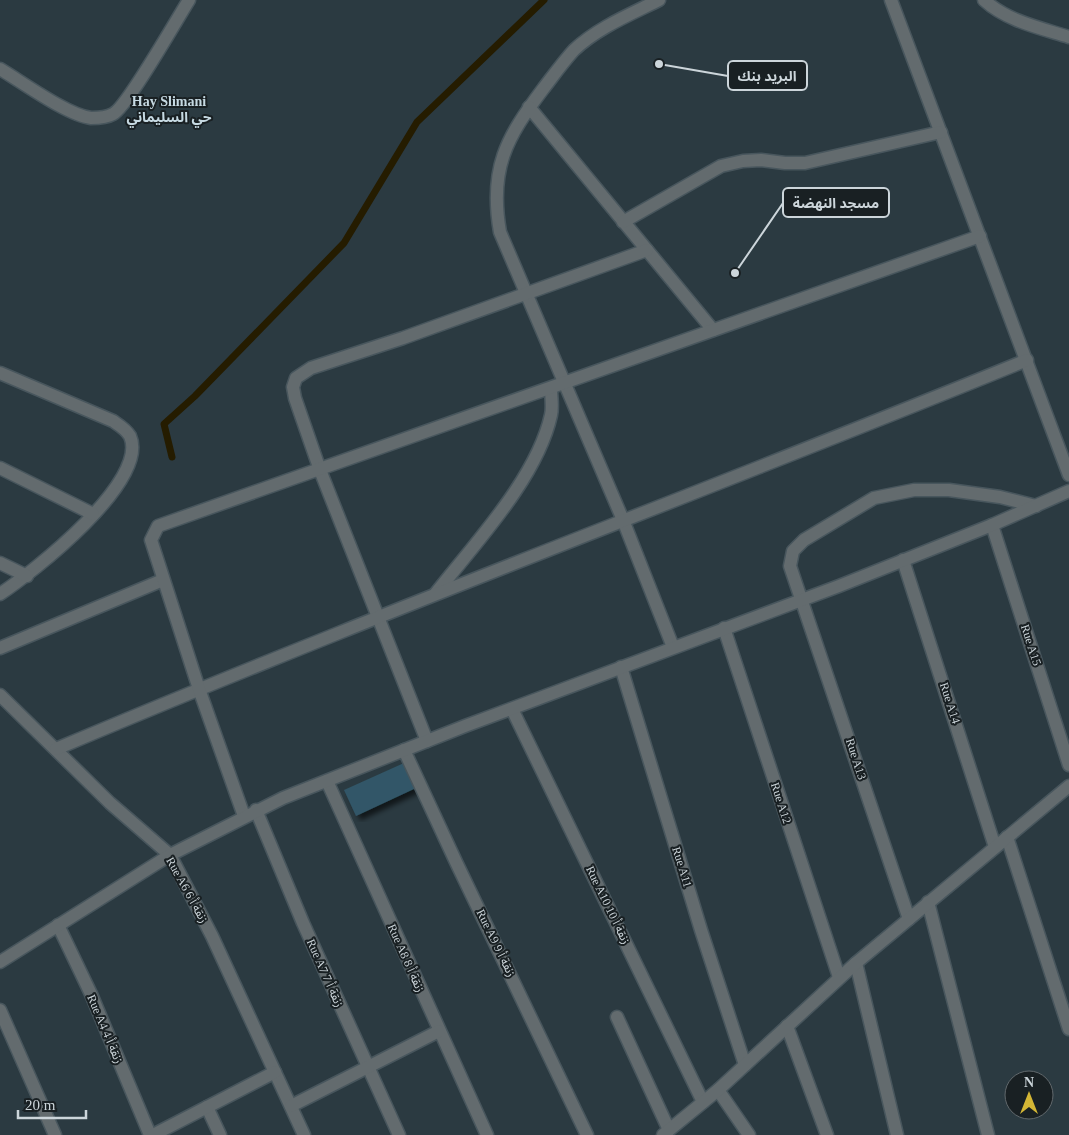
<svg xmlns="http://www.w3.org/2000/svg" width="1069" height="1135" font-family="'Times New Roman','Noto Sans Arabic',serif">
	<style>
		.lines { fill: none; stroke-linecap: round; stroke-linejoin: round }
		.stream { stroke: #251c00; stroke-width: 7 }
		.building { fill: #315668; filter: url(#shadow) }
		.minor-casing { stroke: #48565d; stroke-width: 15 }
		.minor { stroke: #636b6e; stroke-width: 12 }
		.labels { text-anchor: middle; dominant-baseline: central; stroke-width: 4; stroke-linejoin: round; paint-order: stroke }
		.street-label { font-size: 12px; fill: #ccd5da; stroke: #192023 }
		.neighbourhood-label { font-size: 14px; font-weight: bold; fill: #c6d9e2; stroke: #192023 }
		.leader { fill: none; stroke: #ccd5da; stroke-width: 2 }
		.callout-dot { fill: #ccd5da; stroke: #192023; stroke-width: 2 }
		.callout { fill: #192023; stroke: #ccd5da; stroke-width: 2 }
		.callout-label { font-size: 14px; text-anchor: middle; font-weight: bold; fill: #ccd5da }
	</style>
	<defs>
		<filter id="shadow"><feDropShadow dx="4.5" dy="4.5" stdDeviation="2.5" flood-color="#0009"/></filter>
	</defs>
	<rect width="100%" height="100%" fill="#2b3a41"/>
	<g class="lines">
		<!-- stream -->
		<path class="stream" d="M172 457 164 424 195 396 344 243 417 122 544 0"/>
	</g>
	<!-- building -->
	<path class="building" d="M404 763 416 788 356 816 344 790Z"/>
	<g class="lines">
		<defs>
			<g id="minor">
				<path d="M659 0C631 14 597 28 574 50 563 62 553 76 543 89 506 138 489 169 500 232L623 520 673 647"/>
				<path d="M891 0 1069 475"/>
				<path d="M984 0C1007 21 1040 28 1069 37"/>
				<path d="M0 69C22 82 67 115 91 118 98 118 106 118 113 114 127 107 177 19 189 0"/>
				<path d="M529 107 713 330"/>
				<path d="M623 222 721 166 743 161 761 160 785 163H805L941 132"/>
				<path d="M0 373 113 421C119 425 126 429 130 436 150 481 32 573 0 594"/>
				<path d="M0 468 93 514"/>
				<path d="M992 525 1069 765"/>
				<path d="M903 560 995 847"/>
				<path d="M0 563 27 576"/>
				<path d="M436 593C476 542 537 478 551 415 553 407 551 397 551 388"/>
				<path d="M724 628 839 977"/>
				<path d="M0 648 163 580"/>
				<path d="M621 667 701 930 745 1065"/>
				<path d="M0 695 110 803 170 855 212 936 304 1135"/>
				<path d="M512 709 703 1102"/>
				<path d="M427 741 320 470 295 398 293 387 296 378 311 368 403 338 647 250"/>
				<path d="M56 749C377 613 704 492 1027 360"/>
				<path d="M404 750 456 862 587 1135"/>
				<path d="M327 781 487 1135"/>
				<path d="M256 810 303 923 399 1135"/>
				<path d="M244 816 199 689 151 540 158 526 980 236"/>
				<path d="M1007 837 1069 1029"/>
				<path d="M928 902 988 1135"/>
				<path d="M909 919 790 566 793 551 804 540 874 498 914 490H949L1000 497 1036 506"/>
				<path d="M58 925 91 994 150 1135"/>
				<path d="M0 962 170 855 283 798 465 726 839 586 992 525 1069 491"/>
				<path d="M856 963 897 1135"/>
				<path d="M0 1010 55 1135"/>
				<path d="M617 1017 669 1130"/>
				<path d="M787 1026 827 1135"/>
				<path d="M718 1090 749 1135"/>
				<path d="M291 1106 439 1031"/>
				<path d="M207 1107 220 1135"/>
				<path d="M153 1135 275 1072"/>
				<path d="M663 1135 718 1090 856 963 1069 786"/>
			</g>
		</defs>
		<!-- minor casing -->
		<use href="#minor" class="minor-casing"/>
		<!-- minor -->
		<use href="#minor" class="minor"/>
	</g>
	<g class="labels">
		<!-- street labels -->
		<g class="street-label">
			<text transform="translate(1031 645) rotate(72)">Rue A15</text>
			<text transform="translate(950 703) rotate(72)">Rue A14</text>
			<text transform="translate(856 759) rotate(72)">Rue A13</text>
			<text transform="translate(781 803) rotate(72)">Rue A12</text>
			<text transform="translate(682 867) rotate(73)">Rue A11</text>
			<text transform="translate(187 890) rotate(61)">Rue A6 زنقة أ 6</text>
			<text transform="translate(608 905) rotate(64)">Rue A10 زنقة أ 10</text>
			<text transform="translate(496 943) rotate(64)">Rue A9 زنقة أ 9</text>
			<text transform="translate(406 958) rotate(66)">Rue A8 زنقة أ 8</text>
			<text transform="translate(325 973) rotate(66)">Rue A7 زنقة أ 7</text>
			<text transform="translate(105 1029) rotate(67)">Rue A4 زنقة أ 4</text>
		</g>
		<!-- neighbourhood labels -->
		<g class="neighbourhood-label">
			<text x="169" y="101">Hay Slimani<tspan x="169" dy="16">حي السليماني</tspan></text>
		</g>
	</g>
	<!-- callouts -->
	<path class="leader" d="M659 64L728 76M735 273L783 203"/>
	<g class="callout-dot">
		<circle cx="659" cy="64" r="5"/>
		<circle cx="735" cy="273" r="5"/>
	</g>
	<g class="callout">
		<rect x="728" y="61" width="79" height="29" rx="5"/>
		<rect x="783" y="188" width="106" height="29" rx="5"/>
	</g>
	<g class="callout-label">
		<text x="767" y="81">البريد بنك</text>
		<text x="836" y="208">مسجد النهضة</text>
	</g>
	<!-- north arrow -->
	<g transform="translate(1029 1095)"><circle r="24" fill="#192023" stroke="#61686c"/>
	<path d="M0-4L9 19L0 12L-9 19Z" fill="#d4b635"/>
	<text y="-8" font-size="14" font-weight="bold" text-anchor="middle" fill="#ccd5da">N</text>
	</g>
	<!-- scale -->
	<path d="M18 1110v8h68v-8" fill="none" stroke="#ccd5da" stroke-width="2.5"/>
	<text x="25" y="1110" font-size="15" fill="#ccd5da" stroke="#192023" stroke-width="4" paint-order="stroke">20 m</text>
</svg>
